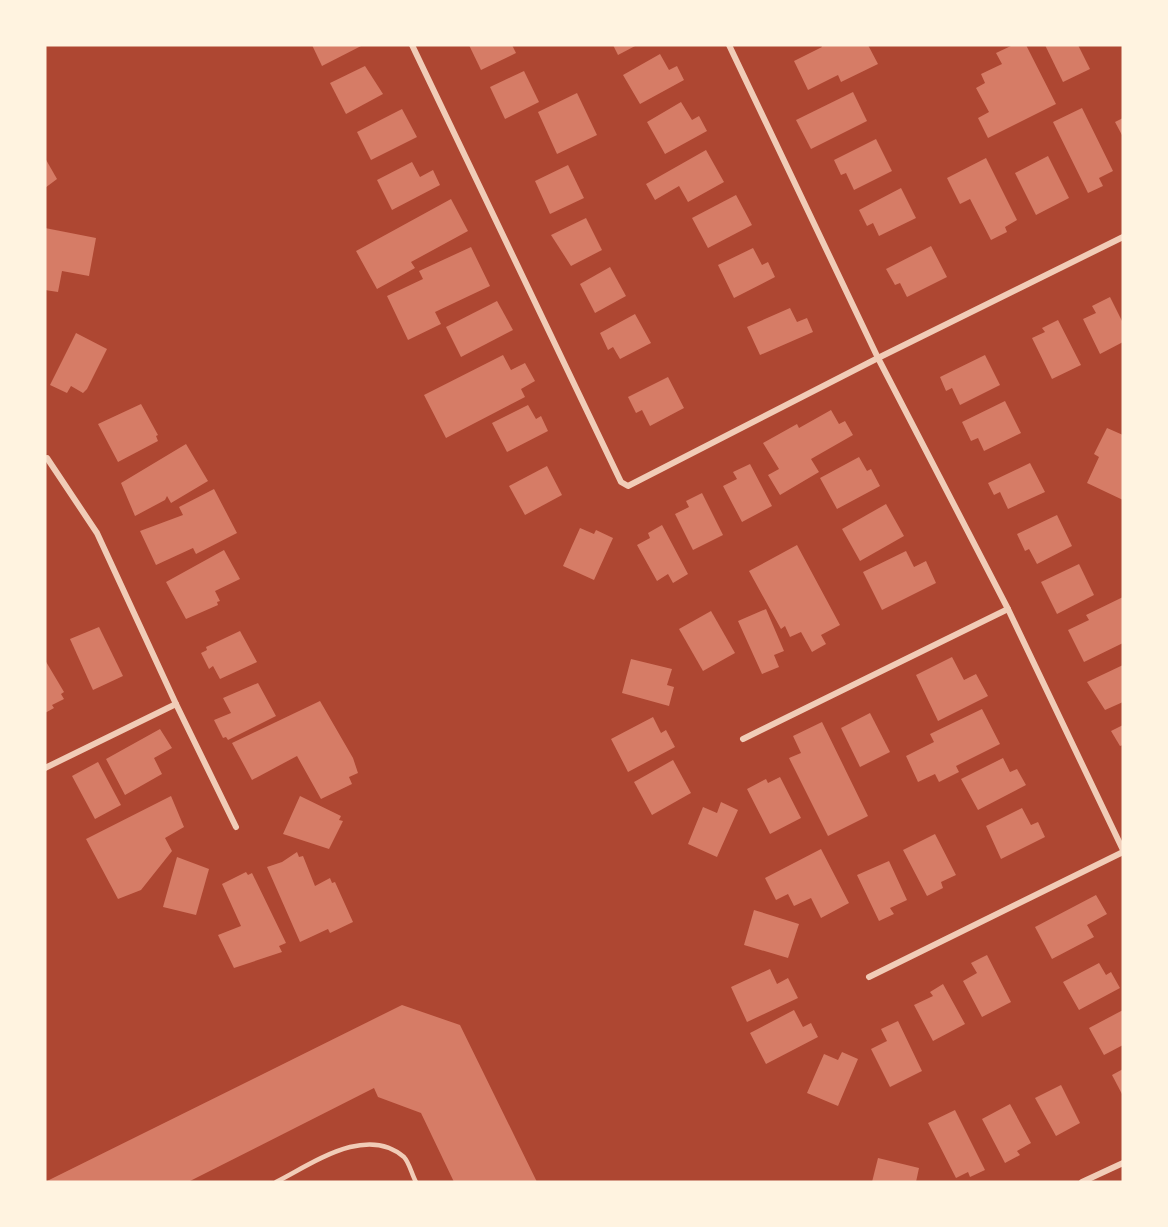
<svg xmlns="http://www.w3.org/2000/svg" width="1168" height="1227" font-family="Poppins,sans-serif">
	<style>
		.green { fill: #ae4732 }
		.building { fill: #d67c66 }
		.lines { fill: none; stroke-linecap: round; stroke-linejoin: round }
		.service { stroke: #f1ccb7; stroke-width: 4.5 }
		.minor { stroke: #f1ccb7; stroke-width: 6 }
	</style>
	<rect width="100%" height="100%" fill="#c8553d"/>
	<!-- green -->
	<rect class="green" x="45" y="45" width="1078" height="1137"/>
	<!-- building -->
	<g class="building">
		<path d="M312 45H363L322 66Z"/>
		<path d="M469 45H512L516 53 481 70Z"/>
		<path d="M613 45H637L618 55Z"/>
		<path d="M821 45H868L878 64 841 82 838 75 808 90 794 61 822 47Z"/>
		<path d="M1013 45H1026L1056 104 988 138 978 118 989 112 976 88 985 83 981 74 1002 64 996 53Z"/>
		<path d="M1045 45H1078L1090 69 1063 82Z"/>
		<path d="M660 54 669 70 677 66 684 80 640 104 623 75Z"/>
		<path d="M365 66 383 94 346 114 330 83Z"/>
		<path d="M524 71 539 102 505 119 490 87Z"/>
		<path d="M853 92 867 121 811 149 796 120Z"/>
		<path d="M577 93 597 135 557 154 538 112Z"/>
		<path d="M681 102 692 120 699 116 707 131 665 154 647 122Z"/>
		<path d="M1082 108 1113 171 1099 178 1103 186 1088 193 1053 122Z"/>
		<path d="M402 109 417 137 371 160 357 132Z"/>
		<path d="M1123 118V137L1115 122Z"/>
		<path d="M876 139 892 171 854 190 846 173 841 175 834 160Z"/>
		<path d="M706 150 724 182 688 202 679 186 655 200 646 184Z"/>
		<path d="M1048 156 1069 198 1036 215 1015 173Z"/>
		<path d="M45 158 57 179 45 188Z"/>
		<path d="M986 158 1017 220 1005 227 1007 232 991 240 970 199 960 204 947 178Z"/>
		<path d="M412 162 420 177 433 170 440 185 392 210 377 180Z"/>
		<path d="M568 165 584 198 550 214 535 181Z"/>
		<path d="M901 188 916 218 879 236 873 223 867 226 859 210Z"/>
		<path d="M736 195 752 225 708 248 692 218Z"/>
		<path d="M451 199 468 231 411 262 415 268 377 289 356 251Z"/>
		<path d="M586 218 602 250 571 266 551 235Z"/>
		<path d="M45 228 96 238 89 276 62 271 58 292 45 290Z"/>
		<path d="M931 246 947 277 907 297 900 283 895 285 886 269Z"/>
		<path d="M471 247 490 286 435 312 441 324 408 340 387 296 423 279 419 271Z"/>
		<path d="M753 248 762 265 768 262 775 277 734 298 718 265Z"/>
		<path d="M610 267 626 296 595 313 580 284Z"/>
		<path d="M1110 297 1123 323V342L1100 354 1083 319 1096 313 1092 306Z"/>
		<path d="M497 301 513 330 461 357 446 327Z"/>
		<path d="M790 308 797 322 807 318 813 332 760 355 747 327Z"/>
		<path d="M635 314 651 343 620 359 613 347 608 350 600 333Z"/>
		<path d="M1058 320 1081 365 1052 379 1032 338 1045 332 1042 328Z"/>
		<path d="M76 333 107 349 87 389 83 393 71 386 67 393 50 385Z"/>
		<path d="M503 355 511 370 525 363 535 381 521 389 525 397 446 438 424 395Z"/>
		<path d="M985 355 1000 385 960 405 952 388 946 391 940 377Z"/>
		<path d="M668 377 684 408 650 426 642 410 636 413 628 397Z"/>
		<path d="M1005 401 1021 433 984 451 978 438 971 441 962 422Z"/>
		<path d="M141 404 158 435 156 436 158 441 118 462 98 424Z"/>
		<path d="M528 405 536 419 541 416 548 431 507 452 492 423Z"/>
		<path d="M831 410 839 424 845 421 853 435 811 459 819 472 780 495 768 475 779 469 763 443 797 424 799 428Z"/>
		<path d="M1107 428 1123 435V500L1087 483 1099 457 1094 454Z"/>
		<path d="M186 444 208 481 171 503 167 496 165 500 135 516 121 483Z"/>
		<path d="M859 457 867 471 871 469 880 486 837 509 820 478Z"/>
		<path d="M1030 463 1045 492 1008 509 1000 492 994 495 988 483Z"/>
		<path d="M750 464 772 506 742 522 723 486 737 479 733 472Z"/>
		<path d="M547 466 562 495 525 515 509 486Z"/>
		<path d="M214 489 237 533 196 554 193 548 156 565 140 531 183 515 179 507Z"/>
		<path d="M702 493 723 535 693 550 675 514 689 507 686 501Z"/>
		<path d="M886 504 904 536 860 561 842 529Z"/>
		<path d="M1057 515 1072 546 1037 564 1029 549 1025 551 1017 534Z"/>
		<path d="M662 525 688 574 673 583 668 574 657 581 637 545 650 538 648 533Z"/>
		<path d="M580 528 594 534 596 530 613 538 594 580 563 566Z"/>
		<path d="M797 545 840 625 821 635 826 644 812 652 801 632 790 637 785 626 781 629 749 571Z"/>
		<path d="M224 550 240 579 215 591 220 601 217 602 218 605 186 619 166 582Z"/>
		<path d="M906 551 914 567 926 561 936 583 882 610 863 572Z"/>
		<path d="M1079 564 1094 595 1057 614 1041 582Z"/>
		<path d="M1123 597V643L1084 662 1068 630 1089 620 1086 615Z"/>
		<path d="M766 609 784 651 774 655 779 667 762 674 738 621Z"/>
		<path d="M711 611 735 653 703 671 679 629Z"/>
		<path d="M99 627 123 676 93 690 70 639Z"/>
		<path d="M240 631 257 662 220 679 213 666 209 669 201 653 207 650 206 647Z"/>
		<path d="M952 657 964 680 976 674 988 696 938 721 916 675Z"/>
		<path d="M631 659 672 669 667 685 674 687 669 706 622 693Z"/>
		<path d="M45 660 64 692 61 694 64 699 52 705 54 708 45 713Z"/>
		<path d="M1123 665V702L1105 710 1087 682Z"/>
		<path d="M258 683 276 716 228 740 226 737 223 738 214 720 231 713 223 698Z"/>
		<path d="M320 701 353 758 358 773 349 777 352 784 321 799 297 756 252 780 232 743Z"/>
		<path d="M982 709 1000 744 956 766 959 772 939 782 935 774 918 782 906 756 934 742 930 734Z"/>
		<path d="M870 713 890 752 860 767 841 728Z"/>
		<path d="M653 717 661 733 666 730 675 747 628 772 611 739Z"/>
		<path d="M822 722 868 816 828 836 789 758 801 753 793 736Z"/>
		<path d="M1123 725V745L1120 746 1111 731Z"/>
		<path d="M160 729 172 748 154 758 162 774 125 795 106 759Z"/>
		<path d="M1003 758 1010 772 1017 769 1026 785 978 810 961 779Z"/>
		<path d="M673 760 691 793 652 815 634 782Z"/>
		<path d="M98 762 121 805 95 819 72 776Z"/>
		<path d="M780 777 801 818 770 834 747 789 766 779 768 783Z"/>
		<path d="M171 796 184 827 165 838 172 851 141 890 118 899 86 839Z"/>
		<path d="M300 796 341 816 339 820 343 821 329 849 283 834Z"/>
		<path d="M721 802 738 810 717 857 688 844 703 807 717 813Z"/>
		<path d="M1022 808 1031 825 1038 822 1045 837 1001 859 986 826Z"/>
		<path d="M935 834 956 875 941 882 943 888 927 896 903 850Z"/>
		<path d="M821 849 849 903 821 918 811 898 794 906 788 894 776 900 765 878Z"/>
		<path d="M297 852 299 857 303 856 315 886 330 878 332 883 335 882 353 922 330 933 328 929 300 942 267 867 282 862Z"/>
		<path d="M177 857 209 869 196 915 163 907Z"/>
		<path d="M889 861 907 900 890 908 894 914 879 921 857 875Z"/>
		<path d="M246 872 248 875 252 873 286 943 279 946 282 952 234 968 218 935 241 926 222 884Z"/>
		<path d="M1096 895 1107 914 1087 925 1094 937 1052 959 1035 927Z"/>
		<path d="M754 910 799 924 788 958 744 945Z"/>
		<path d="M987 955 1011 1002 982 1017 963 981 977 973 971 963Z"/>
		<path d="M1099 963 1106 975 1111 972 1120 988 1079 1010 1063 982Z"/>
		<path d="M770 969 777 984 788 978 798 998 747 1022 731 987Z"/>
		<path d="M943 984 965 1024 933 1041 914 1005 933 996 930 992Z"/>
		<path d="M402 1005 460 1025 537 1182H454L421 1113 378 1097 374 1088 188 1182H45Z"/>
		<path d="M794 1010 803 1027 811 1023 818 1037 766 1064 750 1033Z"/>
		<path d="M1123 1010V1045L1104 1055 1089 1028Z"/>
		<path d="M898 1021 922 1071 890 1087 871 1049 887 1041 881 1029Z"/>
		<path d="M842 1052 858 1059 838 1106 807 1093 824 1054 838 1060Z"/>
		<path d="M1123 1069V1096L1112 1075Z"/>
		<path d="M1061 1085 1080 1123 1056 1136 1035 1098Z"/>
		<path d="M1010 1104 1031 1143 1017 1151 1020 1155 1005 1163 982 1119Z"/>
		<path d="M955 1110 985 1170 970 1177 968 1172 956 1178 928 1123Z"/>
		<path d="M878 1158 919 1168 916 1182H872Z"/>
	</g>
	<g class="lines">
		<!-- service -->
		<path class="service" d="M276 1182C312 1164 366 1124 404 1157 409 1162 412 1175 416 1182"/>
		<!-- minor -->
		<g class="minor">
			<path d="M412 45 621 482 628 486 878 358 1123 237"/>
			<path d="M729 45 878 358 1008 609 1123 850"/>
			<path d="M45 459 47 458 97 533 176 704 45 768"/>
			<path d="M176 704 236 827"/>
			<path d="M743 739 1008 609"/>
			<path d="M869 977 1123 852"/>
			<path d="M1082 1182 1123 1163"/>
		</g>
	</g>
	<!-- border -->
	<rect width="1168" height="1227" fill="none" stroke="#fff3e0" stroke-width="93"/>
</svg>
